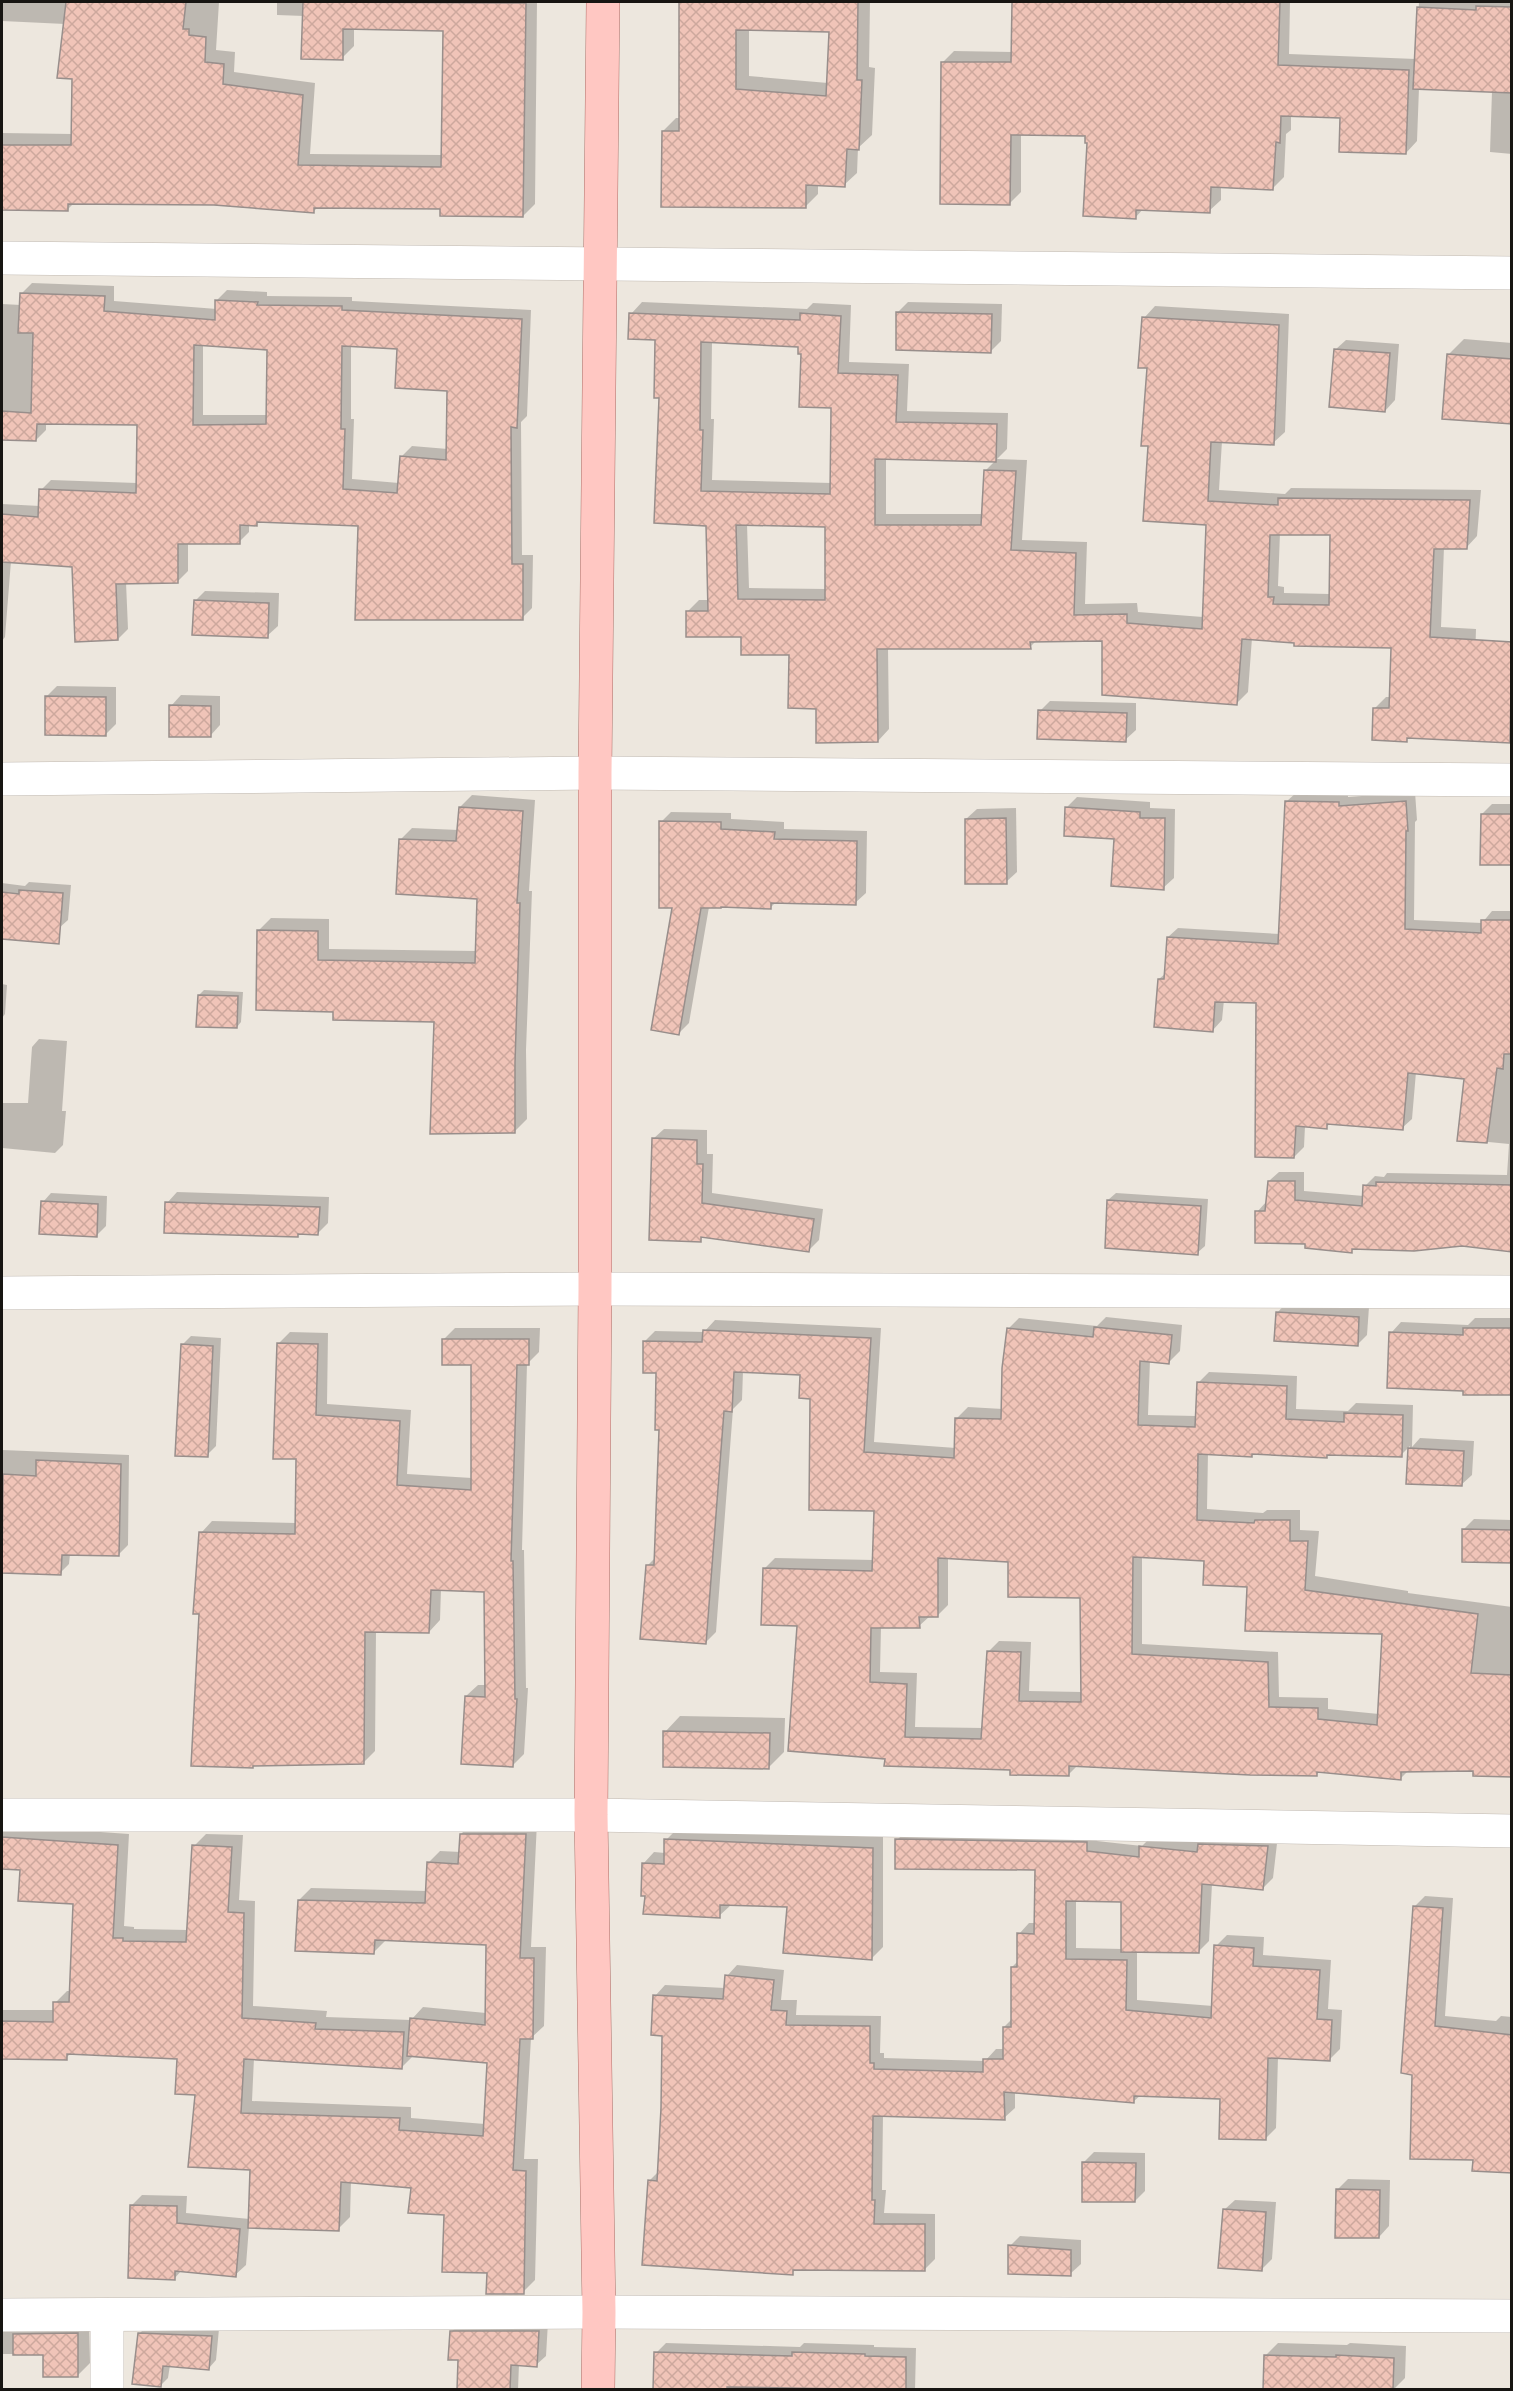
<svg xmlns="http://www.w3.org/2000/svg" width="1513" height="2391" font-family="'Roboto Condensed',sans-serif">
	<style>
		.shadow { fill: #0003; fill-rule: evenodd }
		.building { fill: url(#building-cross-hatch); stroke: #988e8b; stroke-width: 1.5; fill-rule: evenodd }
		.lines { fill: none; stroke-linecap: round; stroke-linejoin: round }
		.minor-casing { stroke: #c0b9b1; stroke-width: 34 }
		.major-casing { stroke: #ae716a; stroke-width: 34 }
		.minor { stroke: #fff; stroke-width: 33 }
		.major { stroke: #ffc7c2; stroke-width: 33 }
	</style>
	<defs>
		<pattern id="building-cross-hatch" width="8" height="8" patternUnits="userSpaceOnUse" patternTransform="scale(1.5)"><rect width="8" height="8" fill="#f0c4b8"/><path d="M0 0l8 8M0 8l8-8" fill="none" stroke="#cda89d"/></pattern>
	</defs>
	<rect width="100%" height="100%" fill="#ede7de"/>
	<!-- shadow -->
	<g class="shadow">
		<path d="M2 2H219L216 50 235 52 234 72 315 83 310 154 443 155 445 29 354 28V46L342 58 304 16 277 15V2H537L535 204 523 216 442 208 318 207 313 212 214 203H74L67 210 2 209V133L73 134 74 78 65 24 2 21Z"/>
		<path d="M681 2H870L869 67 875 68 872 135 858 148 857 173 844 185 818 184V194L805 207 663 131 676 118H681ZM749 29 830 31 828 83 749 76Z"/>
		<path d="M1014 2H1290L1289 54 1416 59 1419 2H1512V154L1490 152 1492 91 1419 88 1417 141 1406 153 1342 117 1291 115V130L1286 134 1284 177 1272 189 1221 186V200L1209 211 1144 208 1135 218 1086 135 1021 133V192L1010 203 942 63 954 51 1013 52Z"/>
		<path d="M32 283 114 286V301L217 309V300L227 290 267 292V296L352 297V301L531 310 527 416 521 422 522 555H533L532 608 522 618 359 524 260 521 256 524H249V532L239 542 188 543V571L177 582H126L128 629 118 639 73 566 11 561 5 637 2 641V504L40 506 41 490 51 480 137 483 138 423 46 422V430L36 440 2 438V304L21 305 22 293ZM203 344 269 348 268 415H203ZM351 345 399 347 449 389 448 449 412 446 402 456 399 483 352 479 354 419H351Z"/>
		<path d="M642 302 807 309 813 303 851 305 849 362 909 364 907 411 1008 413 1007 449 997 459 1027 460 1022 540 1087 542 1085 604 1137 603 1138 612 1203 617 1208 524 1150 445 1148 367 1144 318 1155 306 1289 314 1285 432 1273 443 1222 441 1219 490 1285 494 1291 488 1481 490 1477 536 1466 548 1444 547 1441 627 1476 629 1475 662 1512 664V739L1509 741 1410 737 1406 740 1375 708 1386 697H1391L1392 646 1252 638 1248 692 1236 704 1103 639 1037 640 1030 647 888 648 889 729 878 741 817 708 791 654 742 636 688 611 699 600H709L708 524 660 396 656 339 631 314ZM712 342 800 346 833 407 832 483 712 480 714 419H711ZM886 457 996 460 986 470 983 514H886ZM747 524 826 525 827 589 749 588ZM1280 533 1332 534 1330 594 1284 593V587L1278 586Z"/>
		<path d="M908 302 1002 304 1001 341 991 351 898 312Z"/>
		<path d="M1464 339 1512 343V423L1448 355Z"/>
		<path d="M1346 340 1399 344 1395 400 1385 411 1335 350Z"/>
		<path d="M205 591 279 593 278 626 267 636 195 601Z"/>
		<path d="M57 686 116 687V724L106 734 47 696Z"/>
		<path d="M181 695 220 696V725L210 736 171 706Z"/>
		<path d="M1050 701 1136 703V730L1125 740 1040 711Z"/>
		<path d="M1297 792 1348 793V797L1415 792 1417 820 1415 822 1414 920 1482 923 1492 911H1512V1251L1462 1245 1355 1247 1351 1251 1307 1243 1257 1212 1266 1202 1269 1181 1279 1172H1304V1191L1364 1196 1365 1186 1375 1176 1384 1177 1387 1173 1507 1175 1509 1144 1458 1139 1466 1077 1416 1072 1412 1119 1402 1128 1331 1123 1326 1127 1305 1126 1304 1147 1294 1157 1258 1002 1224 1000 1222 1020 1213 1030 1159 979 1166 973 1168 937 1178 928 1280 934 1287 801Z"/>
		<path d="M472 795 535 800 529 891H532L526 1050 527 1119 515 1131 435 1021 335 1011 258 931 271 918 329 919V949L476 951 478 897 400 840 412 828 459 830 460 807Z"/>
		<path d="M1077 797 1150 802V808L1175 809 1174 878 1163 888 1116 837 1067 807Z"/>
		<path d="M1492 804H1512V863L1482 814Z"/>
		<path d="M1016 808 1017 872 1006 882 966 819 977 809Z"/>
		<path d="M671 812 731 813V819L784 822V829L867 831 866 893 855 903 776 902 770 908 709 907 689 1023 679 1033 674 907 661 822Z"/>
		<path d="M29 882 71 885 68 920 59 928 2 922V883L25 886Z"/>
		<path d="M2 984 7 985 5 1014 2 1018Z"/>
		<path d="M204 990 243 992 241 1022 237 1027 199 995Z"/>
		<path d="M39 1039 67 1041 62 1111H66L63 1145 55 1153 2 1148V1103H28L32 1047Z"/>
		<path d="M664 1129 707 1130V1154H713L712 1193 823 1209 819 1240 808 1251 704 1236 700 1240 653 1139Z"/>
		<path d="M177 1192 329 1197 328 1223 318 1233 301 1232 297 1236 167 1203Z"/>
		<path d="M51 1193 107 1196 106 1226 97 1235 43 1202Z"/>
		<path d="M1116 1193 1208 1199 1205 1246 1197 1253 1108 1200Z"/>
		<path d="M1287 1302 1369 1307 1367 1335 1357 1345 1277 1313Z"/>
		<path d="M1106 1317 1182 1325 1180 1351 1169 1362 1150 1360 1148 1415 1197 1416 1198 1383 1209 1372 1297 1376 1296 1409 1348 1411 1356 1403 1413 1405 1412 1447 1420 1438 1474 1441 1472 1475 1461 1485 1408 1483 1410 1446 1401 1455 1329 1453 1326 1456 1254 1452 1252 1455 1208 1453 1207 1509 1263 1513 1267 1510H1300V1530L1319 1531 1315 1576 1408 1591V1593L1512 1607V1776L1475 1770H1409L1400 1779 1320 1771 1317 1774 1078 1765 1068 1775 886 1757 798 1624 764 1569 775 1558 874 1560 875 1510 812 1397 802 1374 743 1371 742 1400 733 1409 716 1632 705 1643 648 1565 656 1557 660 1428 657 1371 645 1341 655 1331 704 1332 715 1320 881 1328 874 1442 956 1448 957 1418 968 1407 1003 1409 1008 1329 1019 1318 1097 1326ZM948 1557 1009 1561 1082 1596V1692L1029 1691 1031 1642 999 1641 988 1652 984 1728 915 1727 917 1673 880 1672 881 1627 919 1626 930 1616H937L948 1605ZM1142 1557 1205 1559 1248 1585 1383 1633 1379 1714 1328 1709V1698L1279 1697 1278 1652 1142 1644Z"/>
		<path d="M1475 1318H1512V1393L1464 1390 1391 1333 1401 1322 1468 1325Z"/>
		<path d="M455 1328H540L539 1352 527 1364 522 1550H524L526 1688H528L524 1754 513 1765 466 1696 478 1685H486V1590L441 1589 440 1620 429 1632 376 1631 375 1751 363 1763 200 1613 201 1533 212 1521 296 1523 298 1458 279 1343 290 1332 328 1333 327 1404 411 1410 407 1474 472 1478V1364L444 1339Z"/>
		<path d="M191 1336 221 1338 216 1446 207 1455 182 1345Z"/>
		<path d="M2 1450 129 1455 128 1545 119 1554H70L69 1564 60 1573 2 1572Z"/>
		<path d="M1474 1519 1512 1520V1561L1463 1530Z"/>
		<path d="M680 1716 785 1718 784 1752 769 1767 665 1732Z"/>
		<path d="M473 1822H537L531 1947H546L544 2026 531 2038 524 2159H538L535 2280 523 2292 488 2272 445 2214 413 2187 351 2181 350 2217 338 2229 249 2227 246 2265 235 2275 182 2270 174 2279 132 2205 142 2195 187 2196 186 2213 250 2219 251 2168 197 2094 179 2058 72 2052 66 2058H2V2010H55V2003L67 1991H71L75 1903 21 1869 2 1867V1825L129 1834 124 1926 134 1927V1929L189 1930 194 1846 206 1834 243 1835 239 1900 255 1901 253 2006 327 2011 326 2017 411 2020 423 2007 486 2013 487 1944 386 1940 374 1952 299 1900 311 1888 427 1891 428 1863 440 1851 461 1852V1834ZM413 2056 488 2062 485 2124 411 2118V2107L252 2101 254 2058 401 2068Z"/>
		<path d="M677 1829 883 1837V1947L872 1958 789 1906 731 1905 719 1916 646 1894 643 1864 654 1852 665 1853 666 1840Z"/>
		<path d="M908 1829 1097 1832V1841L1142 1846 1152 1836 1278 1835 1273 1878 1262 1889 1212 1884 1209 1941 1198 1952 1137 1950V2000L1213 2006 1216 1946 1227 1935 1264 1937 1263 1955 1331 1960 1328 2009 1342 2010 1340 2049 1329 2060 1278 2057 1276 2128 1265 2139 1222 2098 1141 2095 1134 2101 1015 2092V2108L1004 2118 883 2115 882 2190H886L884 2213 935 2214V2259L924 2270 796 2269 792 2273 649 2181 659 2171 664 2034 655 1996 665 1985 725 1988 727 1976 737 1965 784 1970 781 2000H797L796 2015 881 2016 880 2053H884V2058L985 2061 996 2049H1004V2027L1012 2019V1967L1018 1961 1019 1934 1029 1923H1036L1037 1869 897 1840ZM1076 1900 1123 1901V1949L1076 1948Z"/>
		<path d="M1425 1896 1453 1898 1445 2016 1496 2021 1501 2016 1512 2017V2171L1474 2159 1412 2157 1414 1907Z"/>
		<path d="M1094 2152 1145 2153V2191L1135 2201 1083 2163Z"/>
		<path d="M1348 2179 1390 2180 1389 2226 1379 2237 1338 2189Z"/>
		<path d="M1235 2200 1276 2202 1272 2259 1262 2269 1224 2210Z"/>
		<path d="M1020 2236 1081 2240V2264L1070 2274 1010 2246Z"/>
		<path d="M2 2317 89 2322 90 2363 78 2375 45 2354H2Z"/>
		<path d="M548 2322 546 2356 536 2365 519 2364 518 2390H458L460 2359 451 2332 461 2323Z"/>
		<path d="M147 2326 219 2329 216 2360 209 2368 170 2365 168 2378 160 2386 139 2334Z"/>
		<path d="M666 2343 800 2347 804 2343 874 2345V2347L916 2348 915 2390H793L740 2386V2390H656V2353Z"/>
		<path d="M1278 2343 1347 2345 1350 2343 1406 2346 1405 2378 1393 2390 1265 2356Z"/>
	</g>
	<!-- building -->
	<g class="building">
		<path d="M66 2H186L183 29H189V35L206 37 205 62 224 64 223 84 303 95 298 165 441 167 443 31 343 29V60L301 59 303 2 526 3 523 217 440 216V209L314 208V213L214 205 68 204V211L2 210V145H71L72 79 57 78Z"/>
		<path d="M679 2H858L857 80H862L859 150 847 149 845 187 806 185V208L661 207 662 131H679ZM736 30 829 32 826 96 736 89Z"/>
		<path d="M1012 2H1280L1278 65 1409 70 1406 154 1339 152 1340 118 1281 116 1280 143 1276 142 1273 190 1211 187 1210 213 1136 210V219L1083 216 1087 143H1085V136L1011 135 1010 205 940 204 941 62H1011Z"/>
		<path d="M1476 6 1512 7V93L1413 89 1417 7 1476 10Z"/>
		<path d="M20 293 105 296 104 311 215 320V300L258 302 257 305 342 306V310L522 319 517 428 511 427 512 564H523V620H355L358 526 257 522V526L240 525V544H178V583L116 584 118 640 75 642 72 567 2 562V514L38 517 39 489 136 493 137 425 37 424 36 441 2 440V411L31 413 33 333H18ZM194 345 267 350 266 424 193 425ZM342 346 397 349 395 388 447 391 446 460 400 456 397 493 343 489 345 429H341Z"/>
		<path d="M896 312 992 314 991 353 896 350Z"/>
		<path d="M629 313 800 320V313L841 316 838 373 898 375 896 422 997 424 996 462 875 459V525H981L984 470 1016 471 1011 550 1076 553 1074 615 1127 614V623L1202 629 1206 525 1143 521 1148 446H1141L1147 368H1138L1142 317 1279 325 1274 445 1211 442 1208 501 1278 505V498L1470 500 1467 549H1434L1430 637 1512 642 1510 743 1407 738V742L1372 740 1373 708H1389L1391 648 1294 646V643L1242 639 1237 705 1102 695V641L1030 642 1031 649H877L878 742 816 743V709L788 708 789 655H741V637H686V611H708L706 526 654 523 659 398H654L655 340 628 339ZM701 342 798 347V354H801L799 407 831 408 830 494 701 491 703 430H700ZM736 525 825 527V600L738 599ZM1270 535H1330L1329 605 1273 604 1274 597H1268Z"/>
		<path d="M1334 349 1390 353 1385 412 1329 407Z"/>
		<path d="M1447 354 1512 359V424L1442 419Z"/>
		<path d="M194 600 269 603 268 638 192 635Z"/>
		<path d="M45 696 106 697V736L45 735Z"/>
		<path d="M169 705 211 706V737H169Z"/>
		<path d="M1038 710 1127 713 1126 742 1037 739Z"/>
		<path d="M1285 801 1339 802V806L1406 801 1408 831H1406L1405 929 1481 933V920H1512V1054H1504L1503 1069 1497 1068 1487 1143 1457 1141 1464 1079 1408 1073 1403 1130 1327 1124V1129L1296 1126 1294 1158 1255 1157 1256 1003 1215 1002 1213 1032 1154 1027 1158 979H1164L1167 937 1278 944Z"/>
		<path d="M459 807 523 811 517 903H520L515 1063V1133L430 1134 434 1022 333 1020V1012L256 1010 257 930 318 931V960L475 963 477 899 396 894 399 839 456 841Z"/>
		<path d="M1065 807 1140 812V818H1165L1164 890 1111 886 1114 839 1064 836Z"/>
		<path d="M1481 814H1512V865H1480Z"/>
		<path d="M1006 818 1007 884H965V819Z"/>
		<path d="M659 821 721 822V829L775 832 774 839 857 841 856 905 771 903V909L721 907V908H701L679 1035 651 1030 672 908H659Z"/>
		<path d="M19 890 63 893 59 944 2 939V892L19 894Z"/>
		<path d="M198 995 238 996 237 1028 196 1027Z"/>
		<path d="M652 1138 697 1140V1164H703L702 1203 814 1219 809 1252 701 1237V1242L649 1240Z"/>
		<path d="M1268 1181H1295V1200L1362 1206 1363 1185 1376 1186V1182L1512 1185V1252L1462 1246 1414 1251 1352 1249V1253L1305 1248V1244L1255 1243V1211H1265Z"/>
		<path d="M1107 1200 1201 1206 1198 1255 1105 1248Z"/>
		<path d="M41 1201 98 1204 97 1237 39 1234Z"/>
		<path d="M165 1202 320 1207 318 1235 298 1234V1237L164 1233Z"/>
		<path d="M1276 1312 1359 1317 1358 1346 1274 1341Z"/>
		<path d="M1094 1327 1172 1335 1169 1364 1140 1361 1138 1425 1195 1427 1197 1382 1287 1386 1286 1419 1344 1422V1413L1403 1415 1402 1457 1327 1455V1458L1252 1454V1457L1198 1454 1197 1520 1254 1523 1255 1520H1290V1541H1308L1305 1590 1478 1614 1471 1673 1512 1675V1777L1473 1776V1771L1401 1772V1780L1317 1772V1776L1250 1775 1069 1766V1776L1010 1775V1770L884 1766 885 1759 788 1751 797 1626 761 1625 763 1568 872 1571 874 1511 809 1510 810 1399 799 1398 800 1375 734 1372 732 1412 724 1411 706 1644 640 1639 646 1565H654L659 1430H655L656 1373H643V1341L702 1342 703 1330 871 1338 864 1452 954 1458 955 1418 1001 1419 1002 1368 1007 1328 1093 1337ZM1133 1557 1204 1561 1203 1585 1247 1587 1245 1631 1382 1634 1377 1725 1318 1719V1708L1269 1707 1268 1662 1132 1654ZM938 1558 1008 1562V1597L1080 1598 1081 1702 1019 1701 1021 1652 987 1651 981 1739 905 1737 907 1684 870 1682 871 1628H920L919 1617H938Z"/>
		<path d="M1463 1328H1512V1395H1463V1391L1387 1388 1389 1332 1463 1335Z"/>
		<path d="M442 1339H529V1365H517L511 1561H513L515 1699H517L513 1767 461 1764 465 1696 485 1697 484 1592 431 1590 429 1633 365 1632 364 1764 253 1766V1768L191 1766 199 1614H193L199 1532 295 1534 296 1459H273L277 1343 318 1344 316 1415 400 1421 397 1485 471 1490V1365H442Z"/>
		<path d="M181 1344 213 1346 208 1457 175 1456Z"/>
		<path d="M1408 1448 1464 1451 1462 1486 1406 1484Z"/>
		<path d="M36 1460 121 1464 119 1556 62 1555 61 1575 2 1573 3 1474 36 1476Z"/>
		<path d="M1462 1529 1512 1530V1563L1462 1562Z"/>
		<path d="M663 1731 770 1733 769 1769 663 1767Z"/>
		<path d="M460 1834H526L520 1958H534L533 2039H520L513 2170 526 2171 524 2294H486L487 2273 442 2272 444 2215 408 2213 411 2188 341 2182 339 2231 248 2228 250 2170 188 2167 195 2095 175 2094 177 2059 67 2054V2060L2 2059V2021L53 2022V2002H69L73 1904 18 1901 20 1870 2 1869V1837L118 1845 113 1938H123V1941L186 1942 192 1845 232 1847 228 1912 244 1913 242 2018 316 2023 315 2029 404 2032 402 2069 244 2059 241 2113 400 2118 399 2130 483 2136 487 2063 407 2056 410 2018 485 2025 486 1945 375 1940 374 1954 295 1951 298 1900 425 1903 427 1862 458 1864Z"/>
		<path d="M664 1839 873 1848 872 1960 783 1953 787 1907 720 1905V1918L643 1914 645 1896H641L642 1863 664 1864Z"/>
		<path d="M895 1839 1087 1842V1851L1139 1857V1846L1197 1852 1198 1844 1268 1846 1263 1890 1202 1884 1199 1953 1121 1952V1902L1066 1901V1959L1127 1960 1126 2010 1211 2018 1214 1945 1254 1948 1253 1966 1320 1970 1317 2019 1332 2020 1330 2061 1268 2058 1266 2140 1219 2139 1220 2099 1134 2096V2103L1004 2092 1005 2120 873 2116 872 2200H875L874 2224H925V2271L793 2270V2275L642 2265 648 2180 657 2181 661 2108 662 2036 651 2035 653 1995 723 1999 725 1975 774 1980 771 2010 787 2011 786 2025 870 2026V2063H874V2069L983 2072V2059H1003V2027H1011V1967H1017V1933L1034 1934 1035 1870 895 1869Z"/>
		<path d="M1413 1906 1443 1908 1435 2026 1512 2035V2173L1472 2171 1473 2160 1410 2159 1412 2075 1401 2073Z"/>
		<path d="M1082 2162 1136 2163 1135 2202H1082Z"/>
		<path d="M1336 2189 1380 2190 1379 2238H1335Z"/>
		<path d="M130 2205 177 2206V2223L240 2229 236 2277 175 2271V2280L128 2278Z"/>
		<path d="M1223 2209 1266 2212 1262 2271 1218 2268Z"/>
		<path d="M1008 2245 1071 2250V2276L1008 2274Z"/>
		<path d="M450 2331H539L537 2367 511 2365 510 2390H457L458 2360H448Z"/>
		<path d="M78 2333V2377H43V2355H13V2334Z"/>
		<path d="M138 2333 212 2336 209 2370 163 2366 161 2387 132 2384Z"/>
		<path d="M654 2352 792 2356V2352L865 2354V2356L906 2357V2390L727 2387V2390H653Z"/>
		<path d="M1264 2355 1336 2357V2355L1394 2358 1393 2390H1263Z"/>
	</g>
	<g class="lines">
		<defs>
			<g id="minor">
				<path d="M2 258 1512 273"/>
				<path d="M2 779 595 773 1512 780"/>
				<path d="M2 1293 595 1289 1512 1292"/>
				<path d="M2 1815H591L1512 1831"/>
				<path d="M2 2315 599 2312 1512 2316"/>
				<path d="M107 2315V2390"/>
			</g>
			<path id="major" d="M598 2390 599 2312 591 1815 595 1289V773L603 2"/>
		</defs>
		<!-- minor casing -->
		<use href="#minor" class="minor-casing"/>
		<!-- major casing -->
		<use href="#major" class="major-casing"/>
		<!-- minor -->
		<use href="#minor" class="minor"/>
		<!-- major -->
		<use href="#major" class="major"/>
	</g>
	<!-- border -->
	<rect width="1513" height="2391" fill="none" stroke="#171512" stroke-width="6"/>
</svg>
